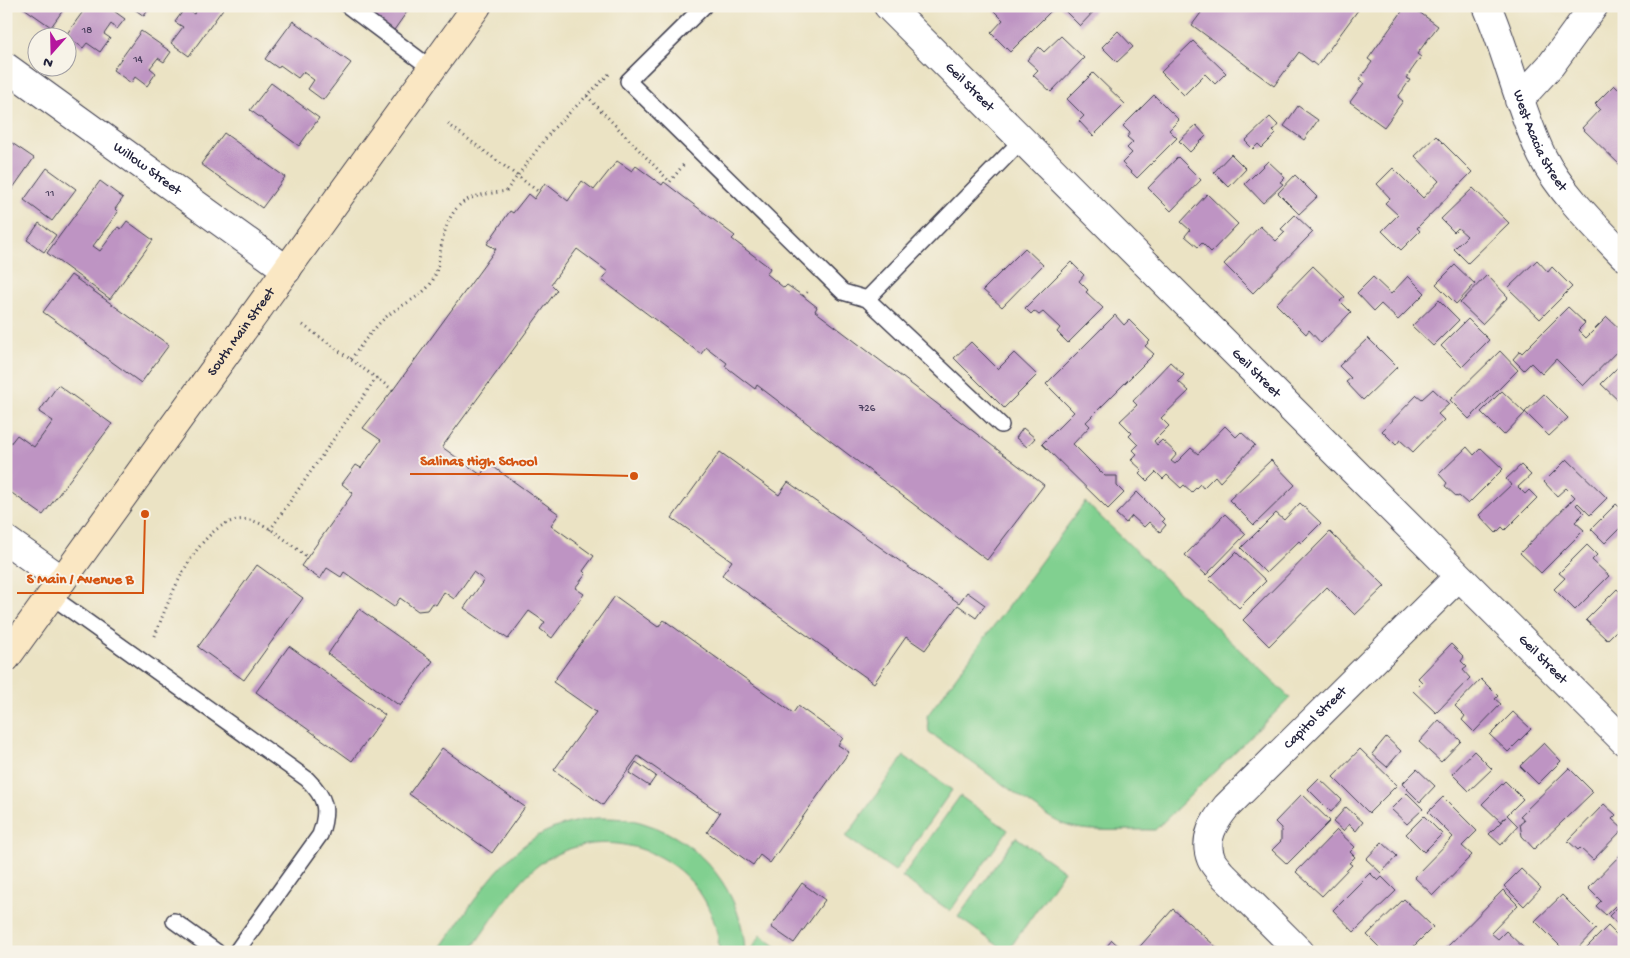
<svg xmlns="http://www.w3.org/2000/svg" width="1630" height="958" font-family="'Gochi Hand',sans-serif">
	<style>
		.green { fill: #81d090; stroke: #527966 }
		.building { fill: #be94c3 }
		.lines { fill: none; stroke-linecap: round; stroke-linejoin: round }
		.service-casing { stroke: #403f50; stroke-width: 18 }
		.minor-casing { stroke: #403f50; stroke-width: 30 }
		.tertiary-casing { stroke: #403f50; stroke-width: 30 }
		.secondary-casing { stroke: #403f50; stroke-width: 30 }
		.path { stroke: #403f50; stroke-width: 3; stroke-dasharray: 1 4; stroke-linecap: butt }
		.service { stroke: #fff; stroke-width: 15 }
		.minor { stroke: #fff; stroke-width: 28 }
		.tertiary { stroke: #fff; stroke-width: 28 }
		.secondary { stroke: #fae7c3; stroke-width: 28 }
		.labels { text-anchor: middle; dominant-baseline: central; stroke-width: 4; stroke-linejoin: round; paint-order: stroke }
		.number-label { font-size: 11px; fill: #493e5d }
		.street-label { font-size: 14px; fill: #22223b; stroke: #f7f3e8 }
		.leader { fill: none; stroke: #d45411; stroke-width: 2 }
		.callout-dot { fill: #d45411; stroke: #f7f3e8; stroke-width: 2 }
		.callout-label { font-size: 15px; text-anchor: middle; font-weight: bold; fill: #d45411; stroke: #f7f3e8; stroke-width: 4; stroke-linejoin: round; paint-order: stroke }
	</style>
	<rect width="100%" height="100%" fill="#f7f3e8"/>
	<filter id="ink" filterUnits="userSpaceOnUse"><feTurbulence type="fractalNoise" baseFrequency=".02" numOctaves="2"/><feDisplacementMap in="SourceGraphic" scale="10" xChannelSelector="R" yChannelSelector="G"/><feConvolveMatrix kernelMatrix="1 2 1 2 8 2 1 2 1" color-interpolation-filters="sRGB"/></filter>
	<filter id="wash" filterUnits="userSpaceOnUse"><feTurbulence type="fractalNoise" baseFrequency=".0096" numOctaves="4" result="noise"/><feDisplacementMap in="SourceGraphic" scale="20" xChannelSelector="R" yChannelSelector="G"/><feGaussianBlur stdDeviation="1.12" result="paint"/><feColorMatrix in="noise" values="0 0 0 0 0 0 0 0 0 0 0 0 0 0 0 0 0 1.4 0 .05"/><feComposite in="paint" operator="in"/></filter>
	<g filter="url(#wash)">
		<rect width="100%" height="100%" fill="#ebe3c4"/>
		<!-- green -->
		<g class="green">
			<path d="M1085 502 1290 698 1155 830C1132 829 1093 833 1072 827 1063 825 1054 820 1046 815L929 732 927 716Z"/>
			<path d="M904 756 952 790 895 871 846 837Z"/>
			<path d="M960 796 1008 830 950 911 902 877Z"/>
			<path d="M597 818C613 818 630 818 646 824 701 841 743 893 745 952H719C719 934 713 916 705 901 673 845 599 826 544 861 515 880 490 924 469 952H438C469 910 503 848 552 829 567 823 581 820 597 818Z"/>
			<path d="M1016 837 1064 871 1007 952 958 917Z"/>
			<path d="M761 935 783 952H749Z"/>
		</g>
		<g id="blocks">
			<!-- building -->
			<g class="building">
				<path d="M21 6H66L51 27Z"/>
				<path d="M87 6H107L125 19 117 29 111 24 104 34 110 38 100 52 87 43 83 48 66 35Z"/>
				<path d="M130 6H151L144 16Z"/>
				<path d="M199 6H225L189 56 171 43 183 27 175 22 185 8 194 14Z"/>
				<path d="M354 6H411L392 33Z"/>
				<path d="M989 6H1056L1010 52 991 33 1003 20Z"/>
				<path d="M1060 6H1093L1096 9 1080 26Z"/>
				<path d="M1206 6H1361L1317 66 1299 52 1274 86 1192 25Z"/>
				<path d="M1406 6H1411L1438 26 1417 54 1421 57 1406 78 1410 80 1398 97 1403 101 1384 127 1350 102 1364 83 1359 80 1372 62 1368 59Z"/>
				<path d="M293 21 351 63 323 100 308 89 314 80 303 72 298 78 280 65 278 68 265 59Z"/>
				<path d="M141 31 171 52 164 62 158 58 150 68 156 73 147 86 135 77 131 83 113 70Z"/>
				<path d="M1118 31 1133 47 1117 62 1102 47Z"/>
				<path d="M1061 36 1084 58 1051 92 1033 75 1038 70 1027 60 1039 47 1044 52Z"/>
				<path d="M1193 41 1226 73 1215 84 1205 74 1184 95 1161 72Z"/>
				<path d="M1093 73 1125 104 1093 136 1079 121 1084 116 1067 99Z"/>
				<path d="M271 83 319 118 299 146 250 110Z"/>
				<path d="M1614 85 1624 95V169L1582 128 1600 109 1595 104Z"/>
				<path d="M1154 95 1179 120 1169 130 1177 138 1137 178 1122 163 1132 153 1127 148 1133 142 1127 137 1130 133 1123 126Z"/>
				<path d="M1298 106 1318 120 1304 140 1284 126Z"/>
				<path d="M1270 117 1278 125 1273 131 1276 134 1262 148 1258 144 1253 149 1245 141Z"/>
				<path d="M1196 125 1206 136 1190 152 1179 141Z"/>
				<path d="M224 133 285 177 262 208 201 164Z"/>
				<path d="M1436 136 1472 172 1417 228 1420 231 1401 250 1382 231 1398 215 1385 203 1390 198 1377 184 1393 168 1423 198 1439 181 1415 156Z"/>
				<path d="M6 139 34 158 6 198Z"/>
				<path d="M1231 154 1246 169 1229 187 1214 172Z"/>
				<path d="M1178 157 1201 180 1171 211 1148 188Z"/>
				<path d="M617 161 632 171 636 166 662 185 664 182 735 236 732 239 770 268 767 274 784 288 787 285 803 296 817 307 815 311 1044 485 987 560 757 385 755 389 725 366 727 363 706 347 701 354 602 280 608 272 577 249 551 284 557 290 442 447 481 475 488 463 559 514 551 525 594 556 583 571 586 574 575 588 584 594 552 638 540 629 545 622 529 611 508 639 464 608 484 580 473 572 454 599 444 592 436 605 432 603 427 610 418 611 400 598 394 607 344 572 341 577 327 568 320 579 301 566 353 493 342 484 356 465 361 468 381 440 363 428 393 390 496 249 487 244 510 211 513 213 528 194 534 199 545 183 568 201 582 181 594 190Z"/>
				<path d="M1268 161 1285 177 1280 182 1283 184 1263 203 1245 184Z"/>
				<path d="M47 168 76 189 52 221 24 200Z"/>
				<path d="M1295 175 1317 197 1299 214 1278 193Z"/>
				<path d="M100 181 123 198 115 209 118 212 93 246 100 251 118 227 121 229 127 221 153 240 110 299 47 253Z"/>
				<path d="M1473 188 1509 223 1468 263 1454 249 1467 236 1458 228 1454 232 1441 219Z"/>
				<path d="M1207 194 1238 224 1211 252 1202 243 1198 247 1185 236 1190 230 1181 222Z"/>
				<path d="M1295 215 1313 232 1253 293 1224 264 1260 226 1276 241 1285 232 1281 229Z"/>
				<path d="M39 223 56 235 44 252 27 240Z"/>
				<path d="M1025 248 1043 265 1002 307 983 290Z"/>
				<path d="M1537 260 1548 272 1552 267 1572 287 1540 319 1508 288Z"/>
				<path d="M1071 262 1084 275 1079 281 1088 290 1086 292 1103 308 1068 343 1057 332 1060 328 1043 312 1039 315 1034 311 1031 314 1025 308Z"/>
				<path d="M1455 265 1475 284 1456 304 1436 284Z"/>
				<path d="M1313 266 1345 297 1340 301 1351 312 1321 343 1309 330 1306 334 1276 304Z"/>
				<path d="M71 275 169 345 141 383 43 312Z"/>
				<path d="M1487 275 1508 297 1482 324 1460 303Z"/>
				<path d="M1408 276 1425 293 1398 320 1381 304 1374 311 1357 293 1373 277 1391 294Z"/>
				<path d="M1439 300 1459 320 1433 346 1412 326Z"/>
				<path d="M1568 307 1585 323 1578 330 1586 338 1607 317 1624 333V344L1583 386 1556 359 1542 374 1531 363 1524 370 1513 359 1520 351 1522 353Z"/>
				<path d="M1115 315 1124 325 1129 320 1150 341 1145 346 1154 354 1086 422 1090 426 1073 444 1105 476H1117V486L1124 493 1108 509 1042 444 1074 412 1046 384Z"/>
				<path d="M1468 319 1489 340 1462 367 1441 346Z"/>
				<path d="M1368 338 1397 367 1363 400 1346 382 1351 378 1339 366Z"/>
				<path d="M971 342 998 369 1014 353 1037 375 1004 408 954 358Z"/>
				<path d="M1500 351 1518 370 1469 419 1450 400Z"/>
				<path d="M1624 361V406L1601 384Z"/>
				<path d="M1170 362 1184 375 1178 381 1189 391 1161 418 1169 426 1154 441 1157 445 1162 440 1177 454 1171 461 1175 464 1191 448 1198 454 1225 426 1236 437 1241 432 1255 445 1220 482 1215 476 1203 488 1200 484 1192 492 1184 485 1181 488 1167 475 1163 479 1156 472 1147 481 1139 473 1142 470 1131 460 1137 454 1133 450 1138 445 1129 436 1132 433 1120 421 1137 405 1133 401Z"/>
				<path d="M58 385 112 424 43 515 6 489V449L17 435 34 447 53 421 39 412Z"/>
				<path d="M1433 389 1449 404 1438 414 1444 420 1413 452 1400 440 1396 445 1382 431 1417 395 1422 399Z"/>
				<path d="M1502 391 1525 413 1504 435 1481 412Z"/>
				<path d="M1544 394 1568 418 1549 436 1525 412Z"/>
				<path d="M1023 428 1035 438 1027 447 1016 438Z"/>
				<path d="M1467 447 1474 455 1481 448 1503 469 1468 504 1459 496 1457 497 1445 486 1447 483 1439 474Z"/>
				<path d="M720 452 779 495 788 482 959 603 967 592 985 605 976 618 958 605 925 650 906 637 874 683 722 575 732 561 672 518Z"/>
				<path d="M1567 459 1607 498 1590 515 1578 503 1576 505 1584 513 1575 522 1584 530 1541 573 1520 553 1575 497 1566 488 1557 496 1544 482Z"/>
				<path d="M1271 460 1295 485 1254 525 1229 500Z"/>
				<path d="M1521 465 1531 475 1518 487 1525 494 1529 490 1537 498 1505 530 1502 527 1496 533 1479 515 1511 485 1506 479Z"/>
				<path d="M1137 492 1164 519 1162 521 1166 525 1160 532 1149 522 1144 527 1132 516 1126 523 1116 514Z"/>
				<path d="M1300 503 1321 523 1301 543 1299 541 1266 573 1241 548 1276 513 1284 520Z"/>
				<path d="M1616 504 1624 511V524L1605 543 1591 529Z"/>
				<path d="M1225 514 1246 534 1206 575 1185 555Z"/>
				<path d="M1330 532 1385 586 1355 615 1327 587 1269 646 1243 620Z"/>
				<path d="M1587 545 1597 555 1592 560 1609 576 1575 610 1554 589 1565 578 1559 573Z"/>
				<path d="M1236 552 1266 581 1239 608 1209 579Z"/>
				<path d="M257 565 303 598 244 680 198 647Z"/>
				<path d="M1617 589 1624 596V623L1607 640 1586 620Z"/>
				<path d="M615 596 658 627 664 620 793 713 798 706 843 738 838 745 849 752 770 863 760 855 753 865 707 832 720 813 638 756 603 805 554 770 596 712 553 682Z"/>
				<path d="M359 609 433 661 400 706 328 654Z"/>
				<path d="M1451 644 1464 657 1461 661 1467 667 1463 670 1470 678 1436 713 1413 691 1422 682 1418 678Z"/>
				<path d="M289 646 385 715 352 761 256 692Z"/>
				<path d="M1481 679 1498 696 1495 699 1501 704 1474 732 1462 720 1465 716 1455 706Z"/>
				<path d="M1513 712 1531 729 1508 752 1490 735Z"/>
				<path d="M1439 720 1461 741 1441 762 1419 742Z"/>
				<path d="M1386 737 1401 751 1387 767 1372 754Z"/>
				<path d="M1544 743 1561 761 1538 784 1520 766Z"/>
				<path d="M442 748 525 807 492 853 409 794Z"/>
				<path d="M1360 749 1397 785 1369 813 1333 777Z"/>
				<path d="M1474 751 1492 769 1469 791 1452 774Z"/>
				<path d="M636 762 656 776 649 786 629 773Z"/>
				<path d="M1569 768 1593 792 1534 849 1522 836 1520 824 1524 821 1520 816Z"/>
				<path d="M1417 769 1435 786 1420 802 1402 784Z"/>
				<path d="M1319 778 1342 800 1331 812 1308 789Z"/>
				<path d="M1505 781 1523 799 1507 815 1518 826 1501 845 1489 834 1506 817 1500 821 1482 804Z"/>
				<path d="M1407 793 1423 809 1407 824 1391 809Z"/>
				<path d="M1302 794 1330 821 1287 864 1272 850 1281 841V828L1275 822Z"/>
				<path d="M1443 797 1477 831 1462 846 1472 855 1433 895 1414 877 1453 837 1428 812Z"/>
				<path d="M1604 804 1616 815 1612 819 1623 829 1593 860 1580 848 1578 850 1568 841Z"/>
				<path d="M1346 807 1363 822 1356 831 1349 824 1343 831 1333 822Z"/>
				<path d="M1424 816 1442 834 1424 852 1406 834Z"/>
				<path d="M1337 830 1355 847 1350 852 1355 857 1349 863 1352 865 1322 896 1296 872Z"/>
				<path d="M1382 842 1397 856 1381 873 1366 859Z"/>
				<path d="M1624 851V897L1606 915 1596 906 1601 901 1588 888Z"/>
				<path d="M1521 869 1541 888 1524 906 1504 886Z"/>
				<path d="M1370 873 1378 881 1382 877 1396 891 1354 932 1333 910Z"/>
				<path d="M802 883 825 900 794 943 771 927Z"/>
				<path d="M1503 890 1518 905 1491 933 1498 939 1506 931 1528 952H1442Z"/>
				<path d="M1562 895 1596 929 1574 952H1566L1535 921Z"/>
				<path d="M1404 899 1433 927 1408 952H1378L1376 950 1379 947 1367 935Z"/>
				<path d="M1624 901V930L1609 916Z"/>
				<path d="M1173 909 1222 952H1135Z"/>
				<path d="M1608 926 1624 942V952H1582Z"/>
				<path d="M1112 940 1125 952H1102Z"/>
			</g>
		</g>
	</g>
	<g filter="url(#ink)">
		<use href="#blocks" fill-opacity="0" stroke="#403f50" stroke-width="1"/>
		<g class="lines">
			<defs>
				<g id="service">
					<path d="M348 6 432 69"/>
					<path d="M704 6 628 81 843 292 867 299 1001 425"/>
					<path d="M867 299 1022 140"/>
					<path d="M51 596 307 779C326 798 329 809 320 835L236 952"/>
					<path d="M174 921 217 952"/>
				</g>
				<g id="minor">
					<path id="s1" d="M888 6 1624 741"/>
					<path id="s2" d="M6 67 287 270"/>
					<path d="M1519 100 1551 65 1594 6"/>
					<path d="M6 540 62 580"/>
					<path id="s3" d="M1300 952 1221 873C1218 869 1213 864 1211 859 1203 839 1214 822 1226 807L1458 577"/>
				</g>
				<g id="tertiary">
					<path id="s4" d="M1487 6C1508 55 1519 108 1542 156 1560 192 1596 227 1624 256"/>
				</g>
				<g id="secondary">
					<path id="s5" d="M6 658 477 6"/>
				</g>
			</defs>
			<!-- service casing -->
			<use href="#service" class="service-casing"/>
			<!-- minor casing -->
			<use href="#minor" class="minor-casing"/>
			<!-- tertiary casing -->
			<use href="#tertiary" class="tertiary-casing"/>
			<!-- secondary casing -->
			<use href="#secondary" class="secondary-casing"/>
			<!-- path -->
			<g class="path">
				<path d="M587 96 670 182 684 164"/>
				<path d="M448 124 539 192"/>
				<path d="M803 296 810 289"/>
				<path d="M303 325 393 390"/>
				<path d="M351 359C363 343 375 325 391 313 402 305 416 299 426 289 435 281 437 270 439 258 443 237 447 209 469 199 480 194 495 193 506 191L552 130 609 74"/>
				<path d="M270 530 377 377"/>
				<path d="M155 636C168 601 201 512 249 520 268 523 291 545 307 557"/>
			</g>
			<!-- service -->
			<use href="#service" class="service"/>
			<!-- minor -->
			<use href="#minor" class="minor"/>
			<!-- tertiary -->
			<use href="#tertiary" class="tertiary"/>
			<!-- secondary -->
			<use href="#secondary" class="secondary"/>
		</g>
	</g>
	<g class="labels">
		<!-- number labels -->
		<g class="number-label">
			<text x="87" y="31">18</text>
			<text x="138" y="60">14</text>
			<text x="50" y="194">11</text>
			<text x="867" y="409">726</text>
		</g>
		<!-- street labels -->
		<g class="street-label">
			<text stroke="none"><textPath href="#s1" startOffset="115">Geil Street</textPath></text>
			<text stroke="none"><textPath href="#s4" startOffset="145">West Acacia Street</textPath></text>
			<text stroke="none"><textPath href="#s2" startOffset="174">Willow Street</textPath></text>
			<text stroke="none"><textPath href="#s5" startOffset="402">South Main Street</textPath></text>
			<text stroke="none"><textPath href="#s1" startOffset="520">Geil Street</textPath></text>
			<text stroke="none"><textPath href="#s1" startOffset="925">Geil Street</textPath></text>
			<text stroke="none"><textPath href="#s3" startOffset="312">Capitol Street</textPath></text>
		</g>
	</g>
	<!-- callouts -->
	<path class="leader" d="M634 476L547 474H410M145 514L143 593H17"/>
	<g class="callout-dot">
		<circle cx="634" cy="476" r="5"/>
		<circle cx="145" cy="514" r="5"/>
	</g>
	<g class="callout-label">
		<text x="479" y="465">Salinas High School</text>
		<text x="80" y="583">S Main / Avenue B</text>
	</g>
	<!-- margin -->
	<rect width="1630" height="958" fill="none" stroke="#f7f3e8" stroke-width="25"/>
	<!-- north arrow -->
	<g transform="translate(52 52) rotate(200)"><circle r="24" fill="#f7f3e8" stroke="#a29fa3"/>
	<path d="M0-4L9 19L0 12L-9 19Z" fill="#b5179e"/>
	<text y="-8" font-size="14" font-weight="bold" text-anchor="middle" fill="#22223b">N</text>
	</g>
</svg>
